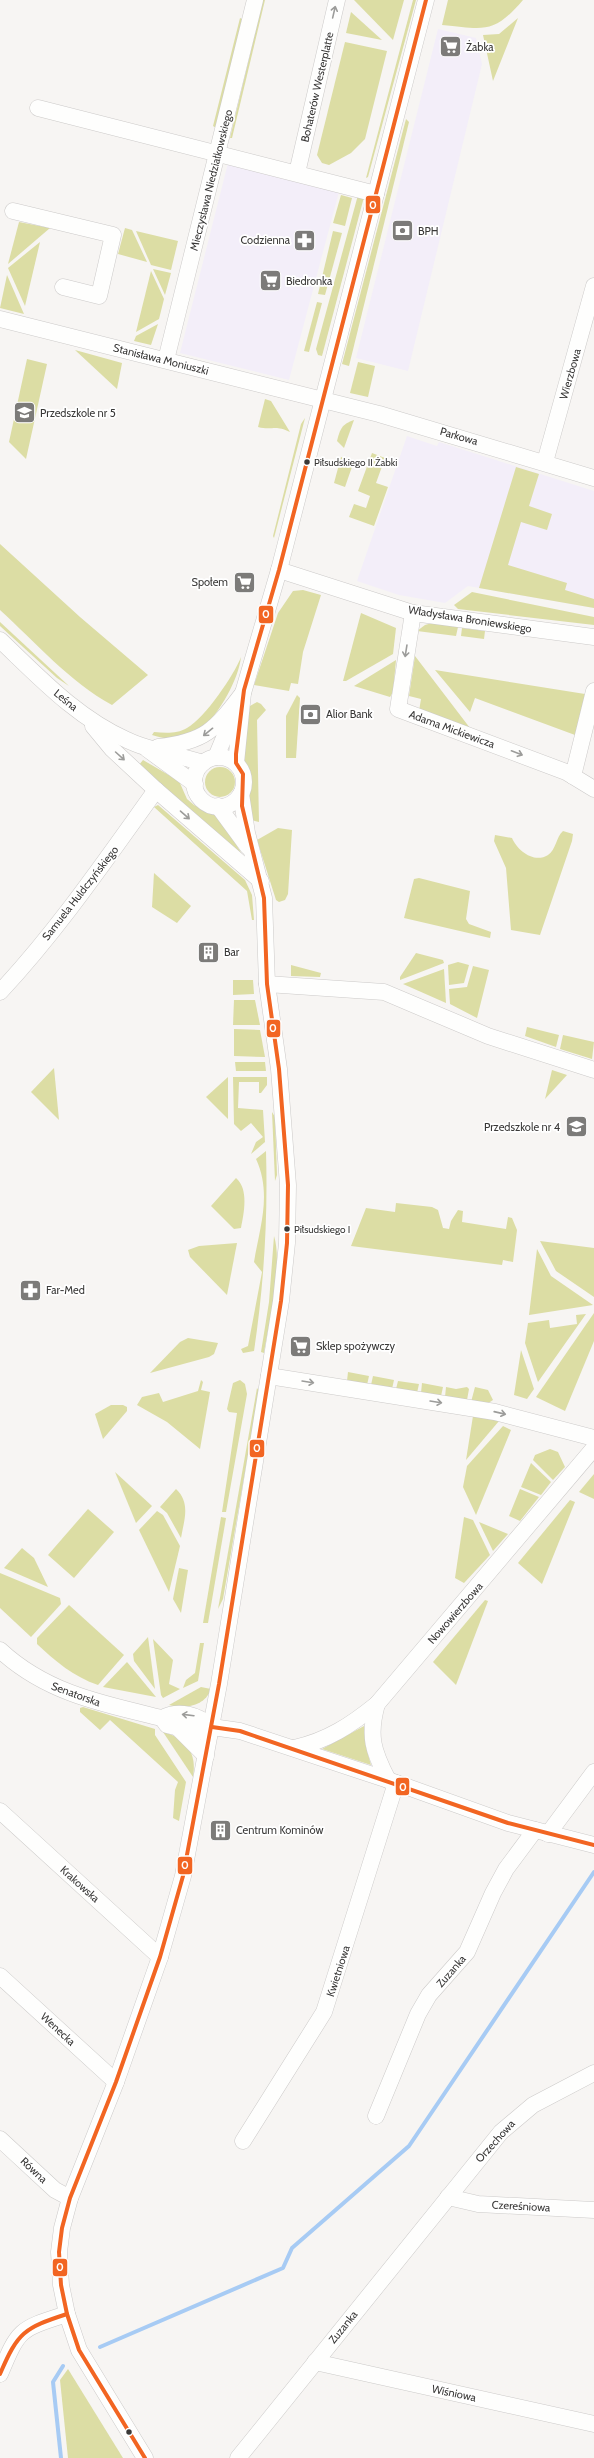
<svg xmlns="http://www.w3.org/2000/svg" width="594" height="2458" font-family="Cabin,sans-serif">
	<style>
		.commercial { fill: #f3eef9 }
		.green { fill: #dcdda4 }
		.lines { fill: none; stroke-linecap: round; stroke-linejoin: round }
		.stream { stroke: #a7cbf4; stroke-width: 4 }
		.minor-casing { stroke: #cccac9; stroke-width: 17 }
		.minor { stroke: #fefefd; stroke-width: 16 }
		.bus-1-casing { stroke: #fff; stroke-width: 7 }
		.bus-1 { stroke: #f26522; stroke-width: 4 }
		.oneway { stroke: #9c9c9a }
		.bus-dot { fill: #3a3938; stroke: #fff; stroke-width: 1.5 }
		.labels { text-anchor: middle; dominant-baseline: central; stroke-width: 3.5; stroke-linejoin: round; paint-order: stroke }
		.bus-label { font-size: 10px; fill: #3a3938; stroke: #fff; text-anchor: start }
		.poi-label { font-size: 11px; fill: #3a3938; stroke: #fff; text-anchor: start }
		.street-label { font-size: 11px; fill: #3a3938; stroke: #fff }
		.line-badge { stroke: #fff; stroke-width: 1.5 }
		.badge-label { font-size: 11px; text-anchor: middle; font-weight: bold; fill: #fff }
	</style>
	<rect width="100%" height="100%" fill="#f7f5f3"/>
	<!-- commercial -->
	<g class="commercial">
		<path d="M438 29 476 38 482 64 408 371 356 358Z"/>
		<path d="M229 159 340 188 289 380 180 353Z"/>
		<path d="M407 436 437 446 439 442 594 491V608L468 586 445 603 399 595 357 581Z"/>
	</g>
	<!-- green -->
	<g class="green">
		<path d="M263 0H265L232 138H230Z"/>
		<path d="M354 0H404L393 40Z"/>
		<path d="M413 0H416L368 177 366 178Z"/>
		<path d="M448 0H523C493 35 484 29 442 25Z"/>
		<path d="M351 12 382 40 346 33Z"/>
		<path d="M240 18 242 19 216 128 213 126Z"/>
		<path d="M518 18 493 81 483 35 499 34Z"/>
		<path d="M345 42 387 51 365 139 351 153 329 165 322 163 317 155Z"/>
		<path d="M406 119 409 122 349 366 342 364Z"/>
		<path d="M341 195 352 198 345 226 333 223Z"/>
		<path d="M358 195 364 197 322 356 318 355 316 349Z"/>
		<path d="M19 222 50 228 8 264Z"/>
		<path d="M125 228 132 230 147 262 118 254Z"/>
		<path d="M136 231 178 241 171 270 151 265Z"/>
		<path d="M333 231 342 233 325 295 318 294Z"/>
		<path d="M40 242 25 306 8 268Z"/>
		<path d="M153 269 171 273 165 295Z"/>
		<path d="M151 271 164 299 159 319 136 332Z"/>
		<path d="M7 275 24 314 0 308Z"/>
		<path d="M317 302 322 303 309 352 304 351Z"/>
		<path d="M158 324 151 345 134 341 136 336Z"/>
		<path d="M75 350 122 363 117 389Z"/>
		<path d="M27 359 47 364 26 459 9 442Z"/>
		<path d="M358 362 375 366 368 397 350 393Z"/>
		<path d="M265 399 271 401 290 432C274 424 273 431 258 427Z"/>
		<path d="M305 418 274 538 273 536 301 424Z"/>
		<path d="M354 420 344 448 337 441C340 429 342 424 354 420Z"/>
		<path d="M372 453 385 458 376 483 388 487 374 526 349 517 354 504 366 508 370 496 358 491Z"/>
		<path d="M341 457 354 461 345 487 334 483Z"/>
		<path d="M516 467 539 474 529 506 552 514 547 530 521 522 508 565 567 583 565 590 594 599V608L479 588Z"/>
		<path d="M0 544 80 617 148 675 112 705C70 682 35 642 0 610Z"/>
		<path d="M303 590 321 595 303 652 298 684 291 683 289 691 254 685 278 613 293 591Z"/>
		<path d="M472 592 594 617V625L458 609 454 605Z"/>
		<path d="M361 613 396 628 393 654 346 681H343Z"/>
		<path d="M0 622 69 686 57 678 0 626Z"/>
		<path d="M432 623 458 627 456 636 417 631 425 625Z"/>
		<path d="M462 628 485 631 484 639 461 636Z"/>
		<path d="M415 656 473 732 419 711 421 699 409 696Z"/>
		<path d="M241 657C239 678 219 715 202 728 196 733 183 737 176 738 169 740 159 737 152 735L154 732C165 733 177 734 187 728 205 718 234 675 241 657Z"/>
		<path d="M396 660 393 692 390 697 354 686Z"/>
		<path d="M435 670 585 694 575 735 475 698 470 712Z"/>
		<path d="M297 695 300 698 296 758H286V716Z"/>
		<path d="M257 702 261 704 266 710 257 720 259 822 251 820C250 812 248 803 249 795 249 781 252 771 242 760L250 706Z"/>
		<path d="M143 760 179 781 187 799 194 805 210 814H218L243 856 139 765Z"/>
		<circle cx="220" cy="782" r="15"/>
		<path d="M158 805 245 880 252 895 254 920H252L247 891 154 807Z"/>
		<path d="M278 828 292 830 288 894 285 900 279 902 276 900 257 840Z"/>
		<path d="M563 831 573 834 572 841 540 935 511 930 506 868 494 841 495 835 512 838C517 850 534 864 548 855 556 850 556 837 563 831Z"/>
		<path d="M154 873 191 906 177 923 152 907Z"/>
		<path d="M419 878 470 891 466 919 469 924 491 932 490 938 404 918 414 879Z"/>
		<path d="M416 953 443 960 444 963 400 980V977Z"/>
		<path d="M458 962 469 965 464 983 449 985 448 965Z"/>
		<path d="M291 965 321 973 320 977 291 976Z"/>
		<path d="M473 966 489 970 477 1018 450 1004 449 989 467 987Z"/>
		<path d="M444 969 446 1003 403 984Z"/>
		<path d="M233 980H253L254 994 233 995Z"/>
		<path d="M234 1000H255L260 1025H233Z"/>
		<path d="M527 1027 559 1035 556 1047 525 1036Z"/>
		<path d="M234 1029 260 1030 265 1057 234 1056Z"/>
		<path d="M563 1035 594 1042 592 1059 560 1049Z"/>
		<path d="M235 1062H265L266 1071H236Z"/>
		<path d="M54 1068 59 1120 31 1092Z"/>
		<path d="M552 1070 567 1075 545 1099Z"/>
		<path d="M228 1077V1119L206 1097Z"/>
		<path d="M233 1077H267V1085L261 1093H259V1082H239L238 1108 263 1110 265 1142 251 1154 256 1142 263 1137 251 1123 241 1131 234 1124Z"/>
		<path d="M272 1112 275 1117 277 1175 275 1181Z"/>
		<path d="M266 1151C268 1218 264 1284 254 1351L243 1353 241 1349 248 1346 262 1272 254 1262C260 1226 272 1194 256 1159Z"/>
		<path d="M236 1178C249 1189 244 1213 241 1228L234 1229 211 1206Z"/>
		<path d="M396 1203 432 1207 438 1210 443 1228 449 1229 451 1221 458 1210 463 1211 462 1222 506 1229 508 1217 512 1218 517 1230 513 1262 503 1260 502 1265 351 1246 366 1208 395 1212Z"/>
		<path d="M274 1236C283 1264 269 1322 264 1353L261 1352 269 1302Z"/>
		<path d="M540 1241 594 1248V1297L556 1271Z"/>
		<path d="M237 1243 227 1295 190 1257 188 1250 199 1246Z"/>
		<path d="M537 1249 551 1276 593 1305 529 1315Z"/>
		<path d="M594 1313V1341L565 1411 536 1397Z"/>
		<path d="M586 1314 538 1382 525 1343 528 1323 549 1320 550 1328 577 1324 576 1315Z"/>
		<path d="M188 1338 218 1343 214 1354 209 1357 150 1373 180 1342Z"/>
		<path d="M521 1350 534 1389 527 1399 514 1395Z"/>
		<path d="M348 1372 369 1376 367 1385 347 1381Z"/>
		<path d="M373 1376 394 1380 392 1389 371 1385Z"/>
		<path d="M201 1380 203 1382 201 1390 210 1392 200 1449 167 1422 137 1405 142 1397 159 1393 163 1402 198 1391Z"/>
		<path d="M240 1380 245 1384 247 1394 226 1512H222L237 1413 229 1412 227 1409 233 1383Z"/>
		<path d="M398 1381 419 1384 417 1393 396 1389Z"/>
		<path d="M422 1383 443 1387 441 1396 421 1393Z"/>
		<path d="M446 1387 456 1389 467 1387 469 1389 467 1400 445 1397Z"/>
		<path d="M475 1387 488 1390 493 1400 487 1404 471 1402Z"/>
		<path d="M257 1388 259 1391 223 1599 218 1609Z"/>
		<path d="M111 1405H123L127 1407V1411L103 1439 95 1414Z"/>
		<path d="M473 1416 499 1421 466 1460Z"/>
		<path d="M503 1426 511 1430 476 1515 463 1487 467 1466Z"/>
		<path d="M550 1449 558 1452 565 1467 553 1480 533 1460 535 1455Z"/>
		<path d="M531 1463 551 1482 541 1495 521 1487Z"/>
		<path d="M115 1472 152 1506 136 1523Z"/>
		<path d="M594 1474V1499L579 1492Z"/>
		<path d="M176 1489C191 1503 184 1520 181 1538L167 1513 160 1507Z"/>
		<path d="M520 1489 539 1497 520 1521 509 1516Z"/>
		<path d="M570 1500 575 1502 542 1584 518 1563Z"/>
		<path d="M88 1509 114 1532 74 1578 48 1555Z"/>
		<path d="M157 1511 163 1515 180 1546 169 1592 139 1530Z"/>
		<path d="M221 1517 226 1518 208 1623H203Z"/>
		<path d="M464 1517 473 1520 490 1555 464 1583 455 1578Z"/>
		<path d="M479 1522 508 1534 493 1551Z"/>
		<path d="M22 1548 34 1558 48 1587 4 1568Z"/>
		<path d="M179 1568 188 1570 181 1613 173 1599Z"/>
		<path d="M0 1573 60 1598 61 1604 31 1637 0 1608Z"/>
		<path d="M485 1600 488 1601 456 1685 433 1662Z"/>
		<path d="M69 1605 124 1655 98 1685C74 1677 55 1661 37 1644V1638Z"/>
		<path d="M148 1637 155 1689 134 1661 133 1654Z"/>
		<path d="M153 1639 173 1660 169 1684 180 1689 163 1698 161 1695Z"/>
		<path d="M200 1643H204L198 1681 183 1688 186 1680 195 1673Z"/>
		<path d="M127 1662 156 1697 103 1687Z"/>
		<path d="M201 1687 211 1689C205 1707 184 1709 169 1705Z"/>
		<path d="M83 1707 155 1729V1735L186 1782 179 1821 173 1818 175 1790 178 1782 110 1720 100 1730 80 1712V1708Z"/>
		<path d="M364 1726 366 1747 371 1765 322 1749Z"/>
		<path d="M163 1732C187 1738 197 1754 193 1777Z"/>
		<path d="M68 2369 123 2458H68L60 2380Z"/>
	</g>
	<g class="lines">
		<!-- stream -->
		<g class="stream">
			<path d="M100 2347 283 2268 292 2248 409 2146 594 1872"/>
			<path d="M61 2458 53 2382 63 2366"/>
		</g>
		<defs>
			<g id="minor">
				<path d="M38 108 376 194"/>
				<path d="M297 173 337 0"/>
				<path d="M13 211 113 235 99 296 63 287"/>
				<path d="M0 319 379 414 594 478"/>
				<path d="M166 360 255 0"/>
				<path d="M545 462 594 286"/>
				<path d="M279 570 413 613 594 637"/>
				<path d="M413 613 398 709 566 772 594 789"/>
				<path d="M0 640C39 677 77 718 127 740 150 751 178 755 203 763"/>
				<path d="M93 726 112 749 156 790 261 881"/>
				<path d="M158 747C205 742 215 730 243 693"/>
				<path d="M147 749 195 784"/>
				<path d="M216 757 236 709"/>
				<circle cx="219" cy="782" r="25"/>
				<path d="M236 763 243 693 279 570 426 0"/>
				<path d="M573 776 594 691"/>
				<path d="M218 806 248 847"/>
				<path d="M267 984 384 992 488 1036 594 1070"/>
				<path d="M0 992C58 930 107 858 156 790"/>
				<path d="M269 1376 495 1412 594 1438"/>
				<path d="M0 1650C46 1693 103 1704 162 1718 179 1709 198 1715 212 1727"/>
				<path d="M377 1704C368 1736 373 1751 388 1780"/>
				<path d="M162 1718 167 1725 196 1732 212 1727 240 1731 388 1780 508 1823 594 1845"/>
				<path d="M179 1729 206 1756"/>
				<path d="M294 1748C327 1741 351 1725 377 1704L594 1448"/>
				<path d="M0 1811 160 1957"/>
				<path d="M548 1834 594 1772"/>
				<path d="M0 1976 116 2082"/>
				<path d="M376 2116 418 2014 429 1995 467 1952 493 1893 506 1869 535 1830"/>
				<path d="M0 2139 55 2190 70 2198"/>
				<path d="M243 2141 324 2012 396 1783"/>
				<path d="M448 2197 478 2204 594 2210"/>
				<path d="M315 2362 594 2424"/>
				<path d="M0 2374C19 2328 20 2329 67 2314"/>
				<path d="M145 2458 79 2350 67 2314 61 2285 59 2252 62 2228 70 2198 116 2082 160 1957 183 1876 219 1684 281 1301 287 1243 288 1185 279 1069 267 984 264 898 247 833 241 794"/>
				<path d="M238 2458 501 2132 533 2105 594 2073"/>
			</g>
		</defs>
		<!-- minor casing -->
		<use href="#minor" class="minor-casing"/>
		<!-- minor -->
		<use href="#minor" class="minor"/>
		<defs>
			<g id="bus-1">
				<path d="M212 1727 240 1731 508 1823 594 1845"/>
				<path d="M0 2374C18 2332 24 2328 67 2314"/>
				<path d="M145 2458 79 2350 67 2314 61 2285 59 2252 62 2228 70 2198 116 2082 160 1957 183 1876 219 1684 281 1301 287 1243 288 1185 279 1069 267 984 264 898 242 806 243 774 236 763V754L244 690 279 570 426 0"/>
			</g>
		</defs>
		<!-- bus-1 casing -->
		<use href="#bus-1" class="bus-1-casing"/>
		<!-- bus-1 -->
		<use href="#bus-1" class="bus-1"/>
	</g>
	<!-- one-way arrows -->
	<defs><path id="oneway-shaft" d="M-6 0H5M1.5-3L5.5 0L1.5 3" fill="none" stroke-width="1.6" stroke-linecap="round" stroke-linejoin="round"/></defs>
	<g class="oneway">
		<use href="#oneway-shaft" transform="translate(334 12) rotate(-77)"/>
		<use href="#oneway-shaft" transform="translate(406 651) rotate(99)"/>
		<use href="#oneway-shaft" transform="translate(208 732) rotate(141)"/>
		<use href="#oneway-shaft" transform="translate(517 753) rotate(21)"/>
		<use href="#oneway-shaft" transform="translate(120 756) rotate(42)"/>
		<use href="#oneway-shaft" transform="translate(185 815) rotate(41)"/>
		<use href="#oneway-shaft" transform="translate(308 1382) rotate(9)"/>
		<use href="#oneway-shaft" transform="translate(436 1402) rotate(9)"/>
		<use href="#oneway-shaft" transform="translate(500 1413) rotate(13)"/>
		<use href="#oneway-shaft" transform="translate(188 1715) rotate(-173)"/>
	</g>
	<!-- icons -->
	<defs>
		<symbol id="supermarket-square" viewBox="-11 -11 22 22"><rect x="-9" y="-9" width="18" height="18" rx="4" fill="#7c7b79" stroke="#fff"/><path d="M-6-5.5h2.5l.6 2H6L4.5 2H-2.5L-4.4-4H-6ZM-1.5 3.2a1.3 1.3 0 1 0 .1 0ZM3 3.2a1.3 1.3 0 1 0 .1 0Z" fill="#fff"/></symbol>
		<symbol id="bank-square" viewBox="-11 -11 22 22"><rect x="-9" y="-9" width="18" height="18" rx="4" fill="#7c7b79" stroke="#fff"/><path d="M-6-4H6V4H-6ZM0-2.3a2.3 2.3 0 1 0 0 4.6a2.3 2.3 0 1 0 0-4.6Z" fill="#fff"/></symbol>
		<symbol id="pharmacy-square" viewBox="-11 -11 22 22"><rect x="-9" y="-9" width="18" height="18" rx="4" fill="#7c7b79" stroke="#fff"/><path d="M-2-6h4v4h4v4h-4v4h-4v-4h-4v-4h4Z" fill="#fff"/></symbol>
		<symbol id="school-square" viewBox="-11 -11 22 22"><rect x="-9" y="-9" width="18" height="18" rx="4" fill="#7c7b79" stroke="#fff"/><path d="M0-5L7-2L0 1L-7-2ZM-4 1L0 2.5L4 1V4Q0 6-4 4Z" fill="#fff"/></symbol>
		<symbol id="building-square" viewBox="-11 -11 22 22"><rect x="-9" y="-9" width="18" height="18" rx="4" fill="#7c7b79" stroke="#fff"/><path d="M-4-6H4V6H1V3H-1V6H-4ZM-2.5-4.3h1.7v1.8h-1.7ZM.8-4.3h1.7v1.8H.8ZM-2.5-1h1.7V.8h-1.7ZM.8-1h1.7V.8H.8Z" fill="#fff"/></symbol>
	</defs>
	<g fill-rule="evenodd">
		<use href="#supermarket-square" x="438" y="34" width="25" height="25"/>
		<use href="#bank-square" x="390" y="218" width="25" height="25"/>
		<use href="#pharmacy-square" x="292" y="228" width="25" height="25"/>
		<use href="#supermarket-square" x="258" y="268" width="25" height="25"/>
		<use href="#school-square" x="12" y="400" width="25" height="25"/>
		<use href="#supermarket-square" x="232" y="570" width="25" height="25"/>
		<use href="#bank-square" x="298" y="702" width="25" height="25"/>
		<use href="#building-square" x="196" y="940" width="25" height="25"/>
		<use href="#school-square" x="564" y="1114" width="25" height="25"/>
		<use href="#pharmacy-square" x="18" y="1278" width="25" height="25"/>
		<use href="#supermarket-square" x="288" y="1334" width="25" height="25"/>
		<use href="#building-square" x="208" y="1818" width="25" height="25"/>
	</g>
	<!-- markers -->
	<g class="bus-dot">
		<circle cx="307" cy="462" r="3.5"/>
		<circle cx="287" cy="1229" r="3.5"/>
		<circle cx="129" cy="2432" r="3.5"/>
	</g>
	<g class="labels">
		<!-- bus labels -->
		<g class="bus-label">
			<text x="314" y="462">Piłsudskiego II Żabki</text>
			<text x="294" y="1229">Piłsudskiego I</text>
		</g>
		<!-- poi labels -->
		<g class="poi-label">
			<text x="466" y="47">Żabka</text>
			<text x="418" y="231">BPH</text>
			<text x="290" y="240" text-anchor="end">Codzienna</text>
			<text x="286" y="281">Biedronka</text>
			<text x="40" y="413">Przedszkole nr 5</text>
			<text x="228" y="582" text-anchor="end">Społem</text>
			<text x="326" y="714">Alior Bank</text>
			<text x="224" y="952">Bar</text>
			<text x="560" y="1127" text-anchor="end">Przedszkole nr 4</text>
			<text x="46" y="1290">Far-Med</text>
			<text x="316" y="1346">Sklep spożywczy</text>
			<text x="236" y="1830">Centrum Kominów</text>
		</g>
		<!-- street labels -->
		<g class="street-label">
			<text transform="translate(317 87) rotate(-77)">Bohaterów Westerplatte</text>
			<text transform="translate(211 180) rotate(-76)">Mieczysława Niedziałkowskiego</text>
			<text transform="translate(161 359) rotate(14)">Stanisława Moniuszki</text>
			<text transform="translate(570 374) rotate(-74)">Wierzbowa</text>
			<text transform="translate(459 436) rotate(16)">Parkowa</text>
			<text transform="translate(470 619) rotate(9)">Władysława Broniewskiego</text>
			<text transform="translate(66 700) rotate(39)">Leśna</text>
			<text transform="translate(452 729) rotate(20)">Adama Mickiewicza</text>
			<text transform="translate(80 893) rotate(-52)">Samuela Huldczyńskiego</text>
			<text transform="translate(455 1613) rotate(-49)">Nowowierzbowa</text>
			<text transform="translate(76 1694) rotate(20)">Senatorska</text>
			<text transform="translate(80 1884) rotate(42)">Krakowska</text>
			<text transform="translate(338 1971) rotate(-72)">Kwietniowa</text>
			<text transform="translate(451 1971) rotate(-49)">Zuzanka</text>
			<text transform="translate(58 2029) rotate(43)">Wenecka</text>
			<text transform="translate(495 2141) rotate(-48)">Orzechowa</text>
			<text transform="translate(34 2170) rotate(43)">Równa</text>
			<text transform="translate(521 2206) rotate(3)">Czereśniowa</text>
			<text transform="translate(343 2327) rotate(-51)">Zuzanka</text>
			<text transform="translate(454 2393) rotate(12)">Wiśniowa</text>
		</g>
	</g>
	<g class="line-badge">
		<rect x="365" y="195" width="16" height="19" rx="4" fill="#f26522"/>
		<rect x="258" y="605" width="16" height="19" rx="4" fill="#f26522"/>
		<rect x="266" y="1019" width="15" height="19" rx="4" fill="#f26522"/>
		<rect x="249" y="1439" width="16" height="19" rx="4" fill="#f26522"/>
		<rect x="395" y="1777" width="15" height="19" rx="4" fill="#f26522"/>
		<rect x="177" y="1856" width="16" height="19" rx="4" fill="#f26522"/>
		<rect x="52" y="2258" width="16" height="19" rx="4" fill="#f26522"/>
	</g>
	<g class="badge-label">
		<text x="373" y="209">0</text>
		<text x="266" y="618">0</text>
		<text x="273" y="1032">0</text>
		<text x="257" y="1452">0</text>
		<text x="403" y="1791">0</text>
		<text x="185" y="1869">0</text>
		<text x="60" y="2271">0</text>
	</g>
</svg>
